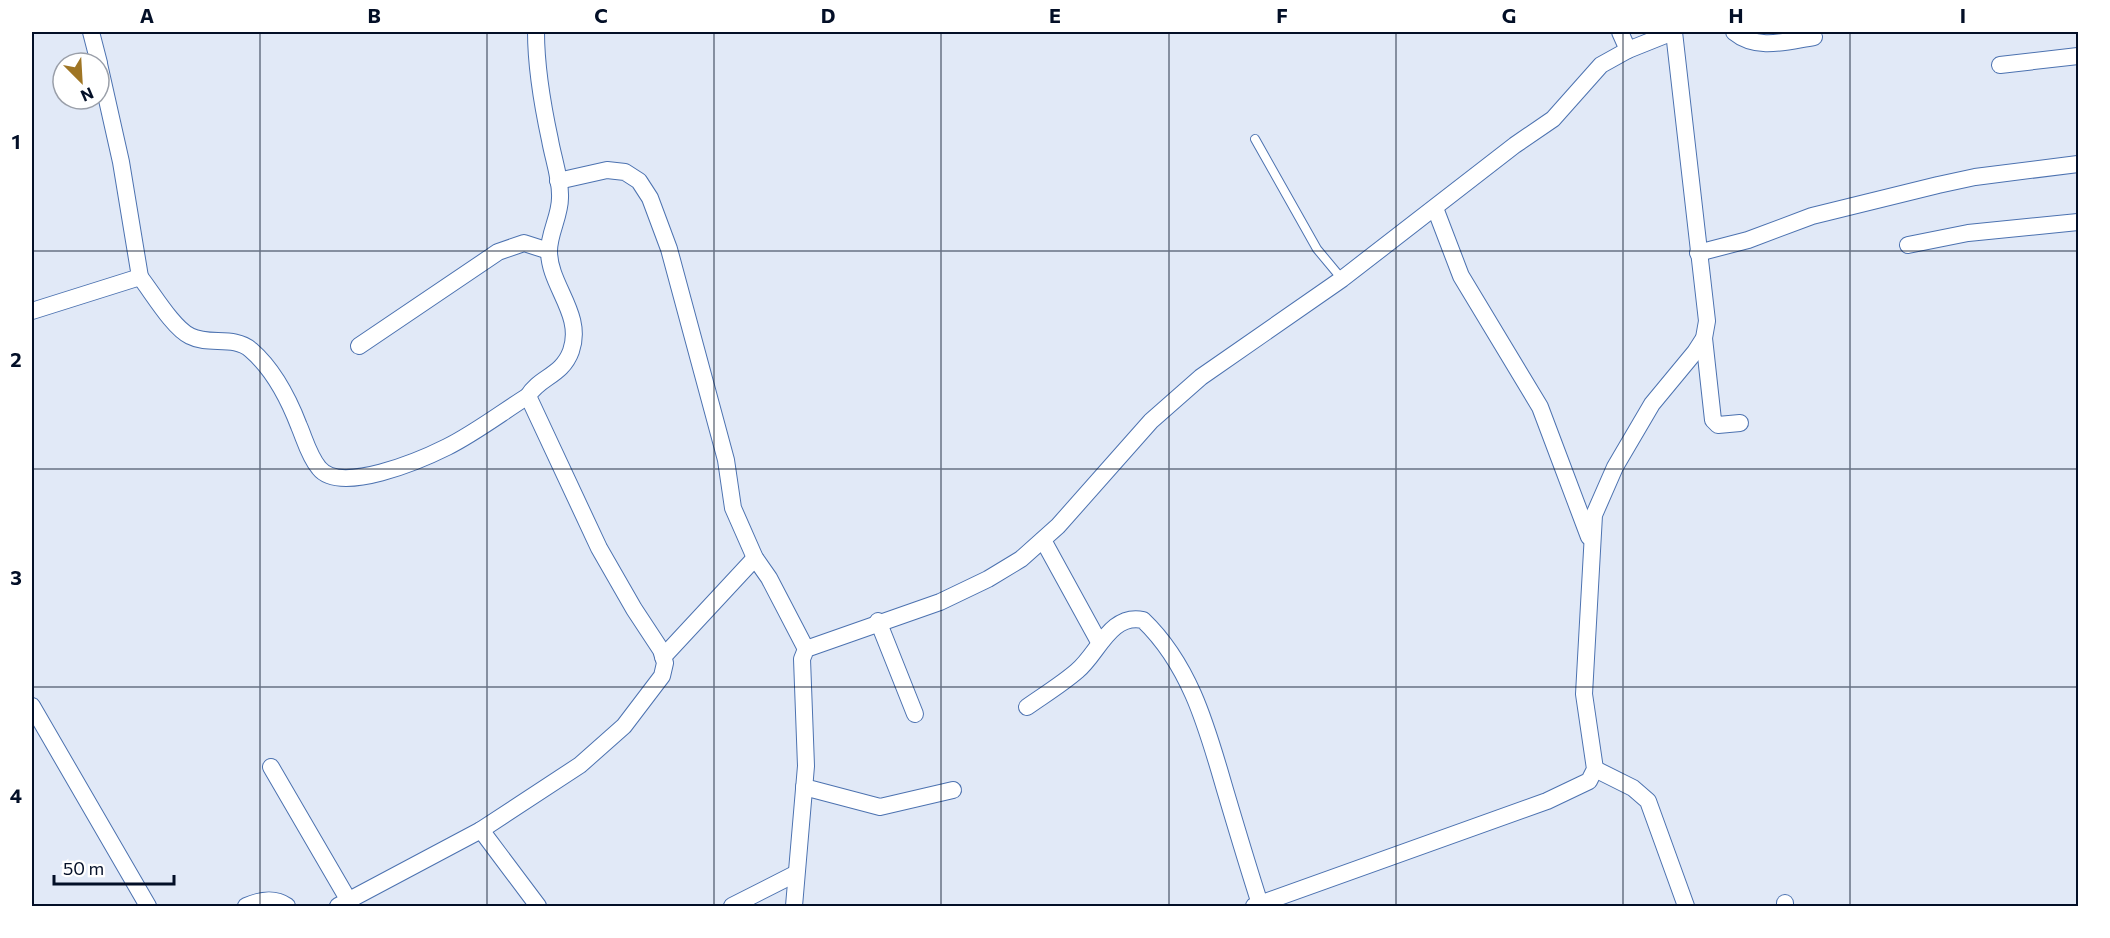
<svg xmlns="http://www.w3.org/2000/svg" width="2110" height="938" font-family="Commissioner,sans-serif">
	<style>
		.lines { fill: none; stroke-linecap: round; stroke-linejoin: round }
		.lane-casing { stroke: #4c72b0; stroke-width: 10 }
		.street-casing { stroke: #4c72b0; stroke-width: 18 }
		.lane { stroke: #fff; stroke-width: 8 }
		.street { stroke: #fff; stroke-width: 16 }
		.grid { fill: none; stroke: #030f27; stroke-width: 1.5; stroke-opacity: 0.55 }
		.neatline { fill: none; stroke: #030f27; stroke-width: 2 }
		.grid-label { font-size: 20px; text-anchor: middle; font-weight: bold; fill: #030f27 }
	</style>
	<rect width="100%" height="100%" fill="#e1e9f7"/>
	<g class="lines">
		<defs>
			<path id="lane" d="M1255 139 1317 249 1342 279"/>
			<g id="street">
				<path d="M91 32 99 63"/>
				<path d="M1620 32 1628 50"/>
				<path d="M1734 32C1757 51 1787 41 1814 37"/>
				<path d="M2000 65 2078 56"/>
				<path d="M558 181 607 170 625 172 639 181 650 198 669 249 726 460 733 508 755 558 769 578 806 649"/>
				<path d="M1435 208 1461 276 1540 407 1589 537"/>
				<path d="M1908 245 1968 233 2078 222"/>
				<path d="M1698 253 1748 240 1812 216 1938 185 1975 177 2078 164"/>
				<path d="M140 277C152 292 173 328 190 336 209 346 234 335 251 350 273 369 289 400 299 426 305 440 309 456 319 468 340 495 421 460 447 447 475 433 501 413 528 396"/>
				<path d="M32 311 140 277 121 162 99 64"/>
				<path d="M1704 338 1713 420 1718 425 1740 423"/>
				<path d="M359 346 498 252 524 243 549 251"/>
				<path d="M1043 540 1099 642"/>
				<path d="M878 621 915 714"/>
				<path d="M663 657 755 558"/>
				<path d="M32 706 148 906"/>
				<path d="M1027 707C1044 695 1062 684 1077 671 1098 654 1110 613 1143 620 1192 667 1208 732 1226 793 1237 830 1248 867 1260 904"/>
				<path d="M271 767 349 901"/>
				<path d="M1595 769 1633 788 1648 801 1686 906"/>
				<path d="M804 787 880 807 953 790"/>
				<path d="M481 830 538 906"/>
				<path d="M1785 903V906"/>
				<path d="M246 906C260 900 274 897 287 906"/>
				<path d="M338 906 481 830 580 765 624 726 662 676 665 663 661 650 634 609 599 548 528 396C539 377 562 376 571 351 584 314 549 286 549 251 549 233 560 216 560 198 561 179 553 158 550 140 542 103 536 69 536 32"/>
				<path d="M732 906 795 874"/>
				<path d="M794 906 806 766 802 659 806 649 940 602 988 579 1021 559 1058 526 1151 421 1201 377 1342 279 1515 145 1553 119 1601 65 1628 50 1673 32"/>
				<path d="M1254 906 1547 801 1589 781 1595 769 1584 694 1594 515 1615 467 1652 404 1695 352 1704 338 1707 321 1674 32"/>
			</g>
		</defs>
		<!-- lane casing -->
		<use href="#lane" class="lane-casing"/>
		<!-- street casing -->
		<use href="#street" class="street-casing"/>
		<!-- lane -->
		<use href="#lane" class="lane"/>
		<!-- street -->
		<use href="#street" class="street"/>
	</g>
	<!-- grid -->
	<path class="grid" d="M260 32V906M487 32V906M714 32V906M941 32V906M1169 32V906M1396 32V906M1623 32V906M1850 32V906M32 251H2078M32 469H2078M32 687H2078"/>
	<!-- border -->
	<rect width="2110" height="938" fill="none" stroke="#ffffff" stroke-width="66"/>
	<!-- north arrow -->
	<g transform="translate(81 81) rotate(156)"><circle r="28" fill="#ffffff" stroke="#9a9fa9" stroke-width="1.5"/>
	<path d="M0-4.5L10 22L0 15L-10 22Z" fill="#9f7524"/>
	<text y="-9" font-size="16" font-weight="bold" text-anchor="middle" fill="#030f27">N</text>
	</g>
	<!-- scale -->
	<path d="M54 875v9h120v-9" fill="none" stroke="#030f27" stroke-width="3"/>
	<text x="63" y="875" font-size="18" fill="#030f27" stroke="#ffffff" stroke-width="4.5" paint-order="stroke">50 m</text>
	<rect x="33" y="33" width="2044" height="872" class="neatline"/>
	<g class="grid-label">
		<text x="147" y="23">A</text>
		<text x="374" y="23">B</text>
		<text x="601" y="23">C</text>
		<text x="828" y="23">D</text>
		<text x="1055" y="23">E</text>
		<text x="1282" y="23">F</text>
		<text x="1509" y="23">G</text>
		<text x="1736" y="23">H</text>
		<text x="1963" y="23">I</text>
		<text x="16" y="149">1</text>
		<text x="16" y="367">2</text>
		<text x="16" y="585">3</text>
		<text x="16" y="803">4</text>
	</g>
</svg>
